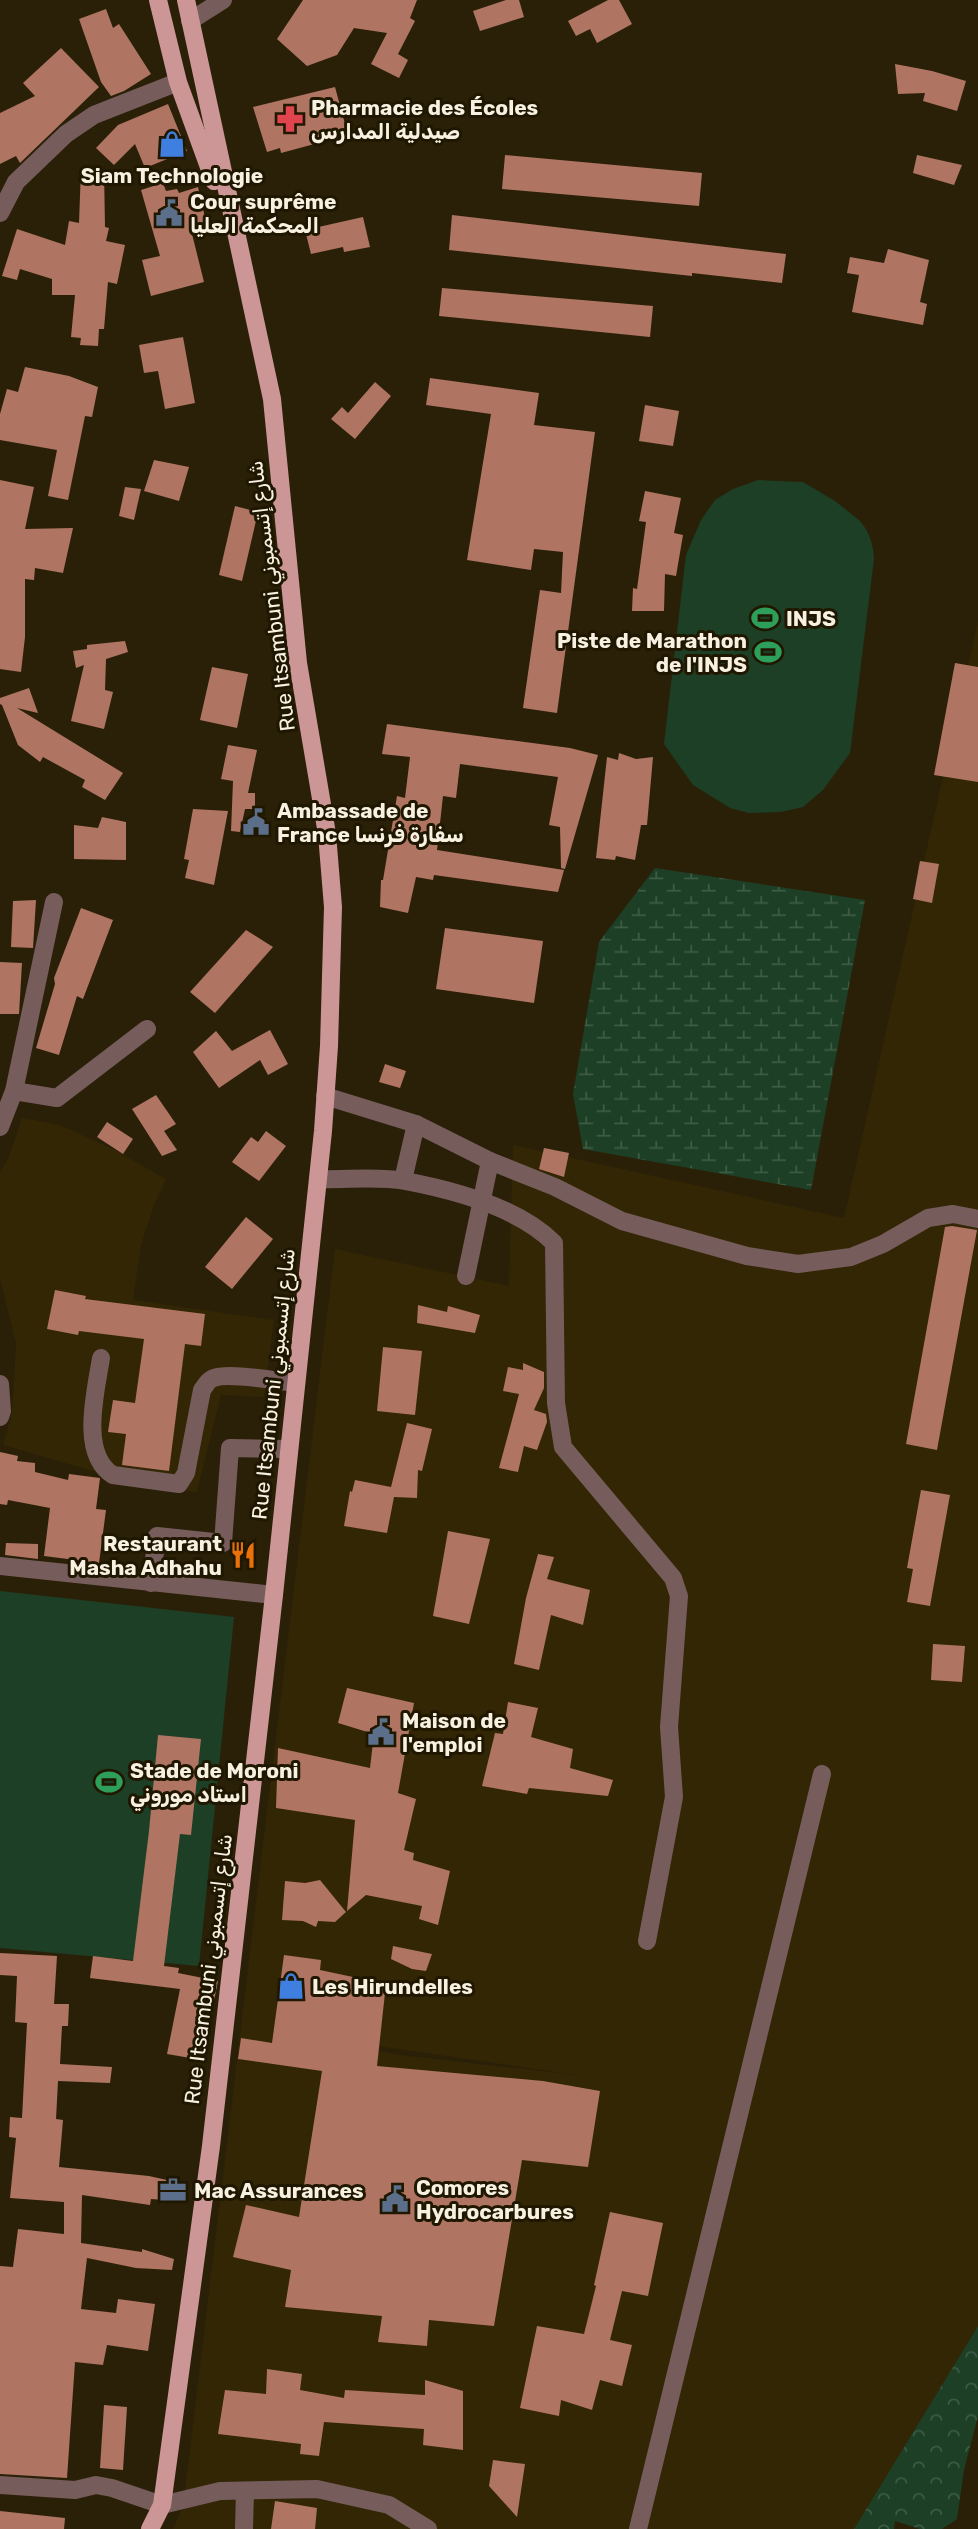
<svg xmlns="http://www.w3.org/2000/svg" width="978" height="2529" font-family="Rubik,'Noto Naskh Arabic',sans-serif">
	<style>
		.built { fill: #322605; fill-rule: evenodd }
		.forest { fill: url(#forest-crowns) }
		.wetland { fill: url(#wetland-marsh) }
		.park { fill: #1c3f25 }
		.building { fill: #af7562 }
		.lines { fill: none; stroke-linecap: round; stroke-linejoin: round }
		.minor { stroke: #775c5c; stroke-width: 18 }
		.major { stroke: #cd9696; stroke-width: 18 }
		.labels { text-anchor: middle; dominant-baseline: central; stroke-width: 6; stroke-linejoin: round; paint-order: stroke }
		.poi-label { font-size: 21px; font-weight: bold; fill: #f8f1e2; stroke: #201701; text-anchor: start }
		.street-label { font-size: 21px; fill: #f8f1e2; stroke: #201701 }
	</style>
	<defs>
		<pattern id="forest-crowns" width="20" height="18" patternUnits="userSpaceOnUse" patternTransform="scale(1.75)"><rect width="20" height="18" fill="#1c3f25"/><path d="M2 6a3 3 0 1 1 6 0M12 15a3 3 0 1 1 6 0" fill="none" stroke="#3e5b44"/></pattern>
		<pattern id="wetland-marsh" width="20" height="14" patternUnits="userSpaceOnUse" patternTransform="scale(1.75)"><rect width="20" height="14" fill="#1c3f25"/><path d="M1 5h8M5 5V1M11 12h8M15 12V8" fill="none" stroke="#3e5b44"/></pattern>
	</defs>
	<rect width="100%" height="100%" fill="#2a2008"/>
	<!-- built -->
	<g class="built">
		<path d="M978 621V2326L854 2529H173L183 2507 335 1249 509 1286 513 1145 844 1218ZM266 2030 577 2075 401 2055Z"/>
		<path d="M22 1118 60 1125 113 1149 166 1179 153 1208 141 1245 133 1300 274 1320 264 1397 221 1395 197 1492 111 1483 96 1472 3 1445 12 1413 16 1344 0 1278V1173L9 1157Z"/>
	</g>
	<!-- forest -->
	<path class="forest" d="M978 2326V2416L964 2470 957 2519 942 2529H920L895 2521 894 2529H854Z"/>
	<!-- wetland -->
	<path class="wetland" d="M655 868 865 900 811 1190 583 1149 573 1094 599 942Z"/>
	<!-- park -->
	<g class="park">
		<path d="M758 480 803 482 835 501 859 520C870 532 873 544 874 559L850 753 823 790 803 807 781 812 749 813 730 808 693 785 664 744 686 555 701 520 715 500 733 489Z"/>
		<path d="M0 1591 234 1617 199 1966 0 1948Z"/>
	</g>
	<!-- building -->
	<g class="building">
		<path d="M303 0H417L410 18 415 21 398 54 408 60 399 78 371 64 387 33 354 28 337 55 307 66 277 39Z"/>
		<path d="M506 0H519L524 17 480 31 473 11Z"/>
		<path d="M608 0H619L632 24 597 43 590 29 576 36 568 21Z"/>
		<path d="M106 9 113 28 119 24 151 74 124 91 111 96 101 82 79 19Z"/>
		<path d="M61 48 99 87 20 163 16 156 0 164V113L35 96 23 83Z"/>
		<path d="M895 64 932 71 966 81 957 111 923 101 925 93 898 94Z"/>
		<path d="M335 87 348 135 281 153 280 148 267 152 253 107Z"/>
		<path d="M168 104 187 151 145 168 135 144 114 165 96 148 118 125Z"/>
		<path d="M505 155 702 173 699 206 502 189Z"/>
		<path d="M917 155 962 165 954 185 913 173Z"/>
		<path d="M81 169 104 170 105 227 109 228 106 241 125 245 117 284 108 282 104 329H99L98 346 80 345 81 338 71 337 75 295H52V279L20 269 17 280 2 276 17 229 65 245 69 221 79 223Z"/>
		<path d="M163 183 166 191 177 189 179 193 198 187 206 222 190 226 204 282 151 296 142 260 160 256 141 190Z"/>
		<path d="M452 215 786 254 782 283 692 273V276L449 250Z"/>
		<path d="M363 217 370 247 344 252 343 247 311 254 305 230Z"/>
		<path d="M888 249 929 260 920 302 927 304 923 325 852 312 859 275 847 273 850 257 884 263Z"/>
		<path d="M442 288 653 306 650 337 439 316Z"/>
		<path d="M183 337 195 403 165 409 158 371 144 373 139 345Z"/>
		<path d="M25 367 69 376 98 387 92 417 85 416 68 500 48 496 57 450 0 440V414L7 389 18 392Z"/>
		<path d="M430 378 539 393 534 425 595 432 557 713 523 708 540 590 561 593 563 552 534 549 531 570 467 560 491 414 426 405Z"/>
		<path d="M375 382 391 396 355 439 331 419 342 407 348 413Z"/>
		<path d="M645 405 679 411 673 446 639 441Z"/>
		<path d="M154 460 189 467 179 501 144 491Z"/>
		<path d="M0 480 34 487 25 529 73 528 63 573 35 568 34 580 25 579V637L21 672 0 669Z"/>
		<path d="M125 487 141 489 134 520 119 516Z"/>
		<path d="M645 491 681 498 674 533 683 535 676 576 665 574 664 611H632L633 588 637 589 646 522 639 521Z"/>
		<path d="M235 506 258 512 242 581 219 575Z"/>
		<path d="M125 641 128 652 106 659 105 690 113 692 104 729 71 721 84 665 76 668 73 651 87 649V645Z"/>
		<path d="M955 663 978 667V782L934 775Z"/>
		<path d="M212 667 248 674 237 728 200 720Z"/>
		<path d="M29 688 38 713 17 708 123 773 105 800 82 787 85 780 43 757 40 762 18 745 2 705 0 704V698Z"/>
		<path d="M387 724 570 748 598 755 565 869 561 868 560 827 549 825 558 777 460 764 456 798 443 796 437 850 564 870 558 892 434 875 433 880 416 877 408 913 380 907 381 880H383L397 796 405 798 410 757 382 754Z"/>
		<path d="M228 745 257 750 248 793H255V809H245L240 832 231 831 233 781 221 779Z"/>
		<path d="M619 753 636 759 653 757 647 825H641L635 860 616 856 615 860 596 858 607 757 618 760Z"/>
		<path d="M193 809 228 811 214 885 185 878 189 860 184 859Z"/>
		<path d="M102 817 126 822V860L74 859V825L98 828Z"/>
		<path d="M920 861 939 864 932 903 913 899Z"/>
		<path d="M36 900 33 948 11 947 13 901Z"/>
		<path d="M81 908 113 920 83 999 77 996 59 1055 36 1048 55 984 54 978Z"/>
		<path d="M445 928 543 941 534 1003 436 989Z"/>
		<path d="M246 930 273 947 215 1013 190 992Z"/>
		<path d="M0 962 22 963 19 1014H0Z"/>
		<path d="M270 1030 288 1064 268 1075 260 1060 219 1088 193 1052 216 1031 232 1051Z"/>
		<path d="M385 1064 406 1071 400 1088 379 1082Z"/>
		<path d="M156 1095 176 1124 164 1131 177 1150 162 1156 132 1109Z"/>
		<path d="M107 1122 133 1139 123 1154 97 1137Z"/>
		<path d="M266 1131 286 1146 259 1181 232 1162 251 1137 258 1142Z"/>
		<path d="M544 1148 569 1153 564 1177 539 1169Z"/>
		<path d="M246 1217 273 1239 232 1289 205 1267Z"/>
		<path d="M952 1226 977 1230 937 1450 906 1444 945 1227Z"/>
		<path d="M55 1290 86 1296 85 1299 205 1314 201 1346 185 1344 169 1471 122 1465 126 1434 108 1432 113 1400 135 1403 144 1339 79 1331 78 1335 47 1329Z"/>
		<path d="M418 1305 447 1312 448 1306 480 1315 475 1333 417 1323Z"/>
		<path d="M383 1347 422 1351 415 1415 377 1411Z"/>
		<path d="M523 1363 544 1372V1388L534 1410 546 1414 547 1422 537 1450 524 1446 518 1472 499 1468 519 1394 503 1391 508 1367 523 1370Z"/>
		<path d="M407 1423 432 1429 422 1471 418 1470 417 1498 394 1497 387 1533 344 1526 350 1491 352 1492 355 1480 391 1487Z"/>
		<path d="M0 1452 18 1456 17 1461 35 1463V1472L68 1480 69 1474 100 1478 96 1509 106 1510 99 1563 44 1556 50 1508 8 1500 7 1505 0 1504Z"/>
		<path d="M921 1490 950 1495 930 1606 907 1602 913 1569 907 1568Z"/>
		<path d="M448 1531 490 1539 469 1624 433 1616Z"/>
		<path d="M6 1543 38 1544V1559L5 1555Z"/>
		<path d="M538 1554 554 1557 547 1579 590 1590 583 1625 551 1615 539 1670 514 1664 526 1598Z"/>
		<path d="M933 1644 965 1646 962 1682 931 1680Z"/>
		<path d="M347 1688 414 1703 398 1793 416 1799 404 1850 414 1853 413 1860 450 1871 438 1925 419 1919 422 1906 366 1895 347 1911 355 1820 276 1808 278 1748 370 1768 374 1734 338 1723Z"/>
		<path d="M508 1702 538 1708 531 1737 573 1749 570 1768 613 1780 608 1796 529 1788 527 1794 482 1786 495 1733 503 1734Z"/>
		<path d="M158 1735 201 1739 191 1835 180 1834 164 1966 179 1968 178 1973 218 1981 202 2060 167 2054 180 1989 90 1978 93 1956 133 1961 149 1831Z"/>
		<path d="M320 1880 346 1912 335 1922 318 1921 316 1927 303 1921 282 1920 285 1881 305 1883Z"/>
		<path d="M393 1946 432 1954 426 1971 412 1969 391 1959Z"/>
		<path d="M0 1953 57 1956 54 2004H69L68 2026H62L60 2064 112 2067 110 2083 58 2081 56 2119 63 2120 59 2167 149 2176 180 2183 178 2201 151 2199 150 2205 82 2195 81 2243 142 2252V2249L174 2259 172 2270 136 2268 87 2258 81 2309 116 2313 118 2299 155 2304 148 2351 107 2345 103 2365 75 2362 67 2478 0 2474V2266L13 2267 18 2229 64 2234V2202L10 2198 16 2138 9 2137 10 2117 22 2118 27 2023 15 2022 17 1976 0 1975Z"/>
		<path d="M284 1955 321 1960 320 1970 386 1984 377 2066 543 2081 600 2091 588 2167 522 2160 494 2326 429 2320 427 2346 378 2342 382 2316 285 2307 291 2270 233 2257 246 2205 299 2217 322 2071 238 2059 241 2038 272 2043Z"/>
		<path d="M610 2212 663 2223 648 2296 622 2291 610 2340 632 2345 622 2386 600 2380 592 2410 561 2400 559 2416 520 2408 537 2326 584 2334 596 2286 594 2285Z"/>
		<path d="M267 2369 302 2374 300 2390 344 2398 345 2390 425 2395V2380L463 2391V2450L423 2445 424 2429 324 2422 319 2456 300 2454 301 2444 218 2434 225 2390 266 2394Z"/>
		<path d="M104 2405 127 2407 123 2470 100 2468Z"/>
		<path d="M493 2460 525 2464 517 2517 489 2486Z"/>
		<path d="M275 2501 317 2508 315 2529H271Z"/>
		<path d="M0 2511 65 2518 64 2529H0Z"/>
	</g>
	<g class="lines">
		<!-- minor -->
		<g class="minor">
			<path d="M190 21 223 0"/>
			<path d="M0 213 16 182 66 134 94 115 178 82"/>
			<path d="M14 1091 57 1098 147 1029"/>
			<path d="M325 1096 416 1124 490 1161 555 1187 622 1221 747 1256 798 1264 851 1257 883 1244 928 1218 953 1214 978 1219"/>
			<path d="M0 1127 14 1091 54 902"/>
			<path d="M318 1179C345 1180 379 1176 405 1181 453 1190 519 1208 554 1243L556 1403 563 1447 673 1578 679 1596 669 1727 674 1797 647 1941"/>
			<path d="M403 1180 416 1124"/>
			<path d="M466 1276 490 1161"/>
			<path d="M101 1358C96 1391 79 1454 113 1475L179 1484 186 1473 202 1390C205 1386 209 1379 214 1378 228 1372 278 1381 295 1383"/>
			<path d="M0 1384 2 1411 0 1417"/>
			<path d="M0 1566 274 1595"/>
			<path d="M151 1583 157 1536 223 1543 230 1448 289 1449"/>
			<path d="M0 2485 75 2490 96 2485 112 2488 162 2505 220 2491 317 2489 389 2505 428 2529"/>
			<path d="M244 2529 245 2491"/>
			<path d="M638 2529 822 1774"/>
		</g>
		<!-- major -->
		<g class="major">
			<path d="M158 0 178 82 214 181"/>
			<path d="M150 2529 162 2505 211 2146 274 1595 323 1131 329 1046 333 907 327 834 298 663 272 399 186 0"/>
		</g>
	</g>
	<!-- icons -->
	<defs>
		<symbol id="pharmacy-bare" viewBox="-9 -9 18 18"><path d="M-2-6h4v4h4v4h-4v4h-4v-4h-4v-4h4Z" fill="#e0444e" stroke="#201701" stroke-width="2.5" paint-order="stroke"/></symbol>
		<symbol id="shop-bare" viewBox="-9 -9 18 18"><path d="M-5-2.5h2.3a2.7 3.5 0 0 1 5.4 0H5L5.5 6h-11ZM-1.5-2.5h3a1.5 2.3 0 0 0-3 0Z" fill="#3f7fe0" stroke="#201701" stroke-width="2.5" paint-order="stroke"/></symbol>
		<symbol id="civic-bare" viewBox="-9 -9 18 18"><path d="M-.6-6.5H3V-4.5H.6V-3L4-1V1h2V6H-6V1h2V-1L-.6-3ZM-1.2 2.5V6h2.4V2.5Z" fill="#5c6f8a" stroke="#201701" stroke-width="2.5" paint-order="stroke"/></symbol>
		<symbol id="stadium-bare" viewBox="-9 -9 18 18"><path d="M0-5a6.5 5 0 1 0 0 10a6.5 5 0 1 0 0-10ZM-3.5-1.8h7v3.6h-7Z" fill="#2e9e5b" stroke="#201701" stroke-width="2.5" paint-order="stroke"/></symbol>
		<symbol id="restaurant-bare" viewBox="-9 -9 18 18"><path d="M-5-6h1v4h1v-4h1v4h1v-4h1v5L-1.5 .5V6h-2V.5L-5-1ZM5-6V6H3V1.5H1.5Q1.5-4 5-6Z" fill="#e8710a" stroke="#201701" stroke-width="2.5" paint-order="stroke"/></symbol>
		<symbol id="office-bare" viewBox="-9 -9 18 18"><path d="M-6-3h4V-5.5h4V-3h4V5H-6ZM-1-4.5V-3h2v-1.5ZM-6 0V1H6V0Z" fill="#5c6f8a" stroke="#201701" stroke-width="2.5" paint-order="stroke"/></symbol>
	</defs>
	<g fill-rule="evenodd">
		<use href="#pharmacy-bare" x="271" y="100" width="38" height="38"/>
		<use href="#shop-bare" x="153" y="125" width="38" height="38"/>
		<use href="#civic-bare" x="150" y="194" width="38" height="38"/>
		<use href="#stadium-bare" x="746" y="599" width="38" height="38"/>
		<use href="#stadium-bare" x="749" y="633" width="38" height="38"/>
		<use href="#civic-bare" x="237" y="803" width="38" height="38"/>
		<use href="#restaurant-bare" x="224" y="1536" width="38" height="38"/>
		<use href="#civic-bare" x="362" y="1713" width="38" height="38"/>
		<use href="#stadium-bare" x="90" y="1763" width="38" height="38"/>
		<use href="#shop-bare" x="272" y="1967" width="38" height="38"/>
		<use href="#office-bare" x="154" y="2171" width="38" height="38"/>
		<use href="#civic-bare" x="376" y="2180" width="38" height="38"/>
	</g>
	<g class="labels">
		<!-- poi labels -->
		<g class="poi-label">
			<text x="311" y="107">Pharmacie des Écoles<tspan x="311" dy="24">صيدلية المدارس</tspan></text>
			<text x="172" y="175" text-anchor="middle">Siam Technologie</text>
			<text x="190" y="201">Cour suprême<tspan x="190" dy="24">المحكمة العليا</tspan></text>
			<text x="786" y="618">INJS</text>
			<text x="747" y="640" text-anchor="end">Piste de Marathon<tspan x="747" dy="24">de l'INJS</tspan></text>
			<text x="277" y="810">Ambassade de<tspan x="277" dy="24">France سفارة فرنسا</tspan></text>
			<text x="222" y="1543" text-anchor="end">Restaurant<tspan x="222" dy="24">Masha Adhahu</tspan></text>
			<text x="402" y="1720">Maison de<tspan x="402" dy="24">l'emploi</tspan></text>
			<text x="130" y="1770">Stade de Moroni<tspan x="130" dy="24">استاد موروني</tspan></text>
			<text x="312" y="1986">Les Hirundelles</text>
			<text x="416" y="2187">Comores<tspan x="416" dy="24">Hydrocarbures</tspan></text>
			<text x="194" y="2190">Mac Assurances</text>
		</g>
		<!-- street labels -->
		<g class="street-label">
			<text transform="translate(271 596) rotate(-97)">Rue Itsambuni شارع إتسمبوني</text>
			<text transform="translate(273 1384) rotate(-84)">Rue Itsambuni شارع إتسمبوني</text>
			<text transform="translate(208 1969) rotate(-83)">Rue Itsambuni شارع إتسمبوني</text>
		</g>
	</g>
</svg>
